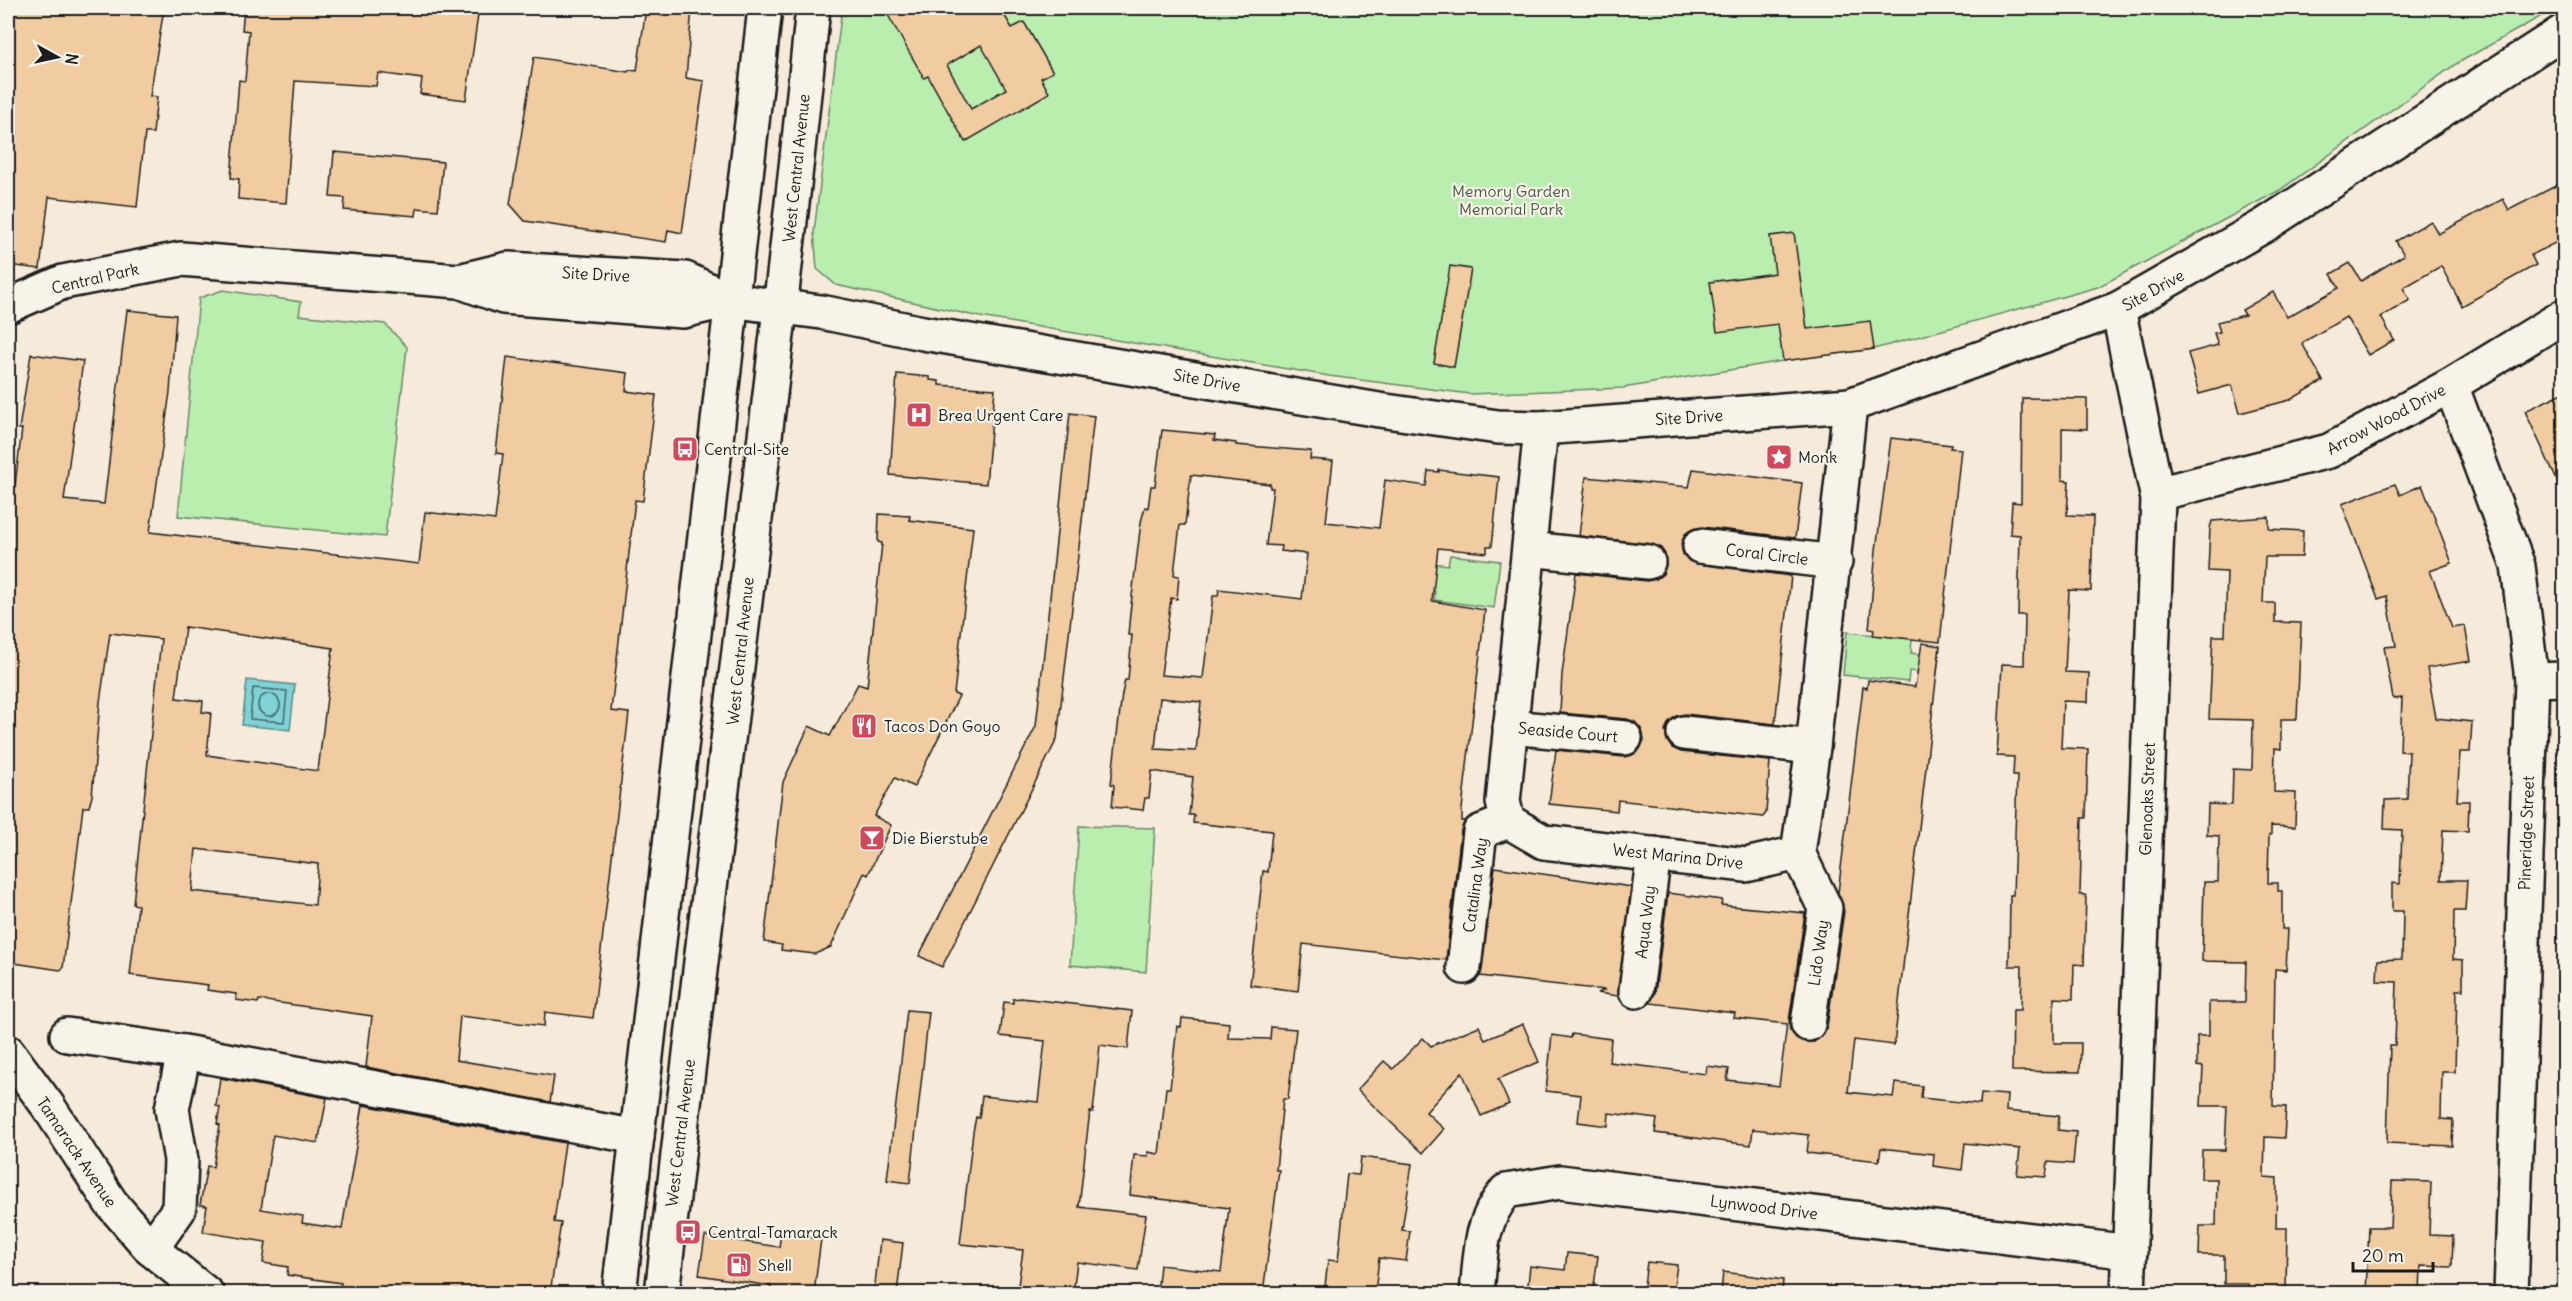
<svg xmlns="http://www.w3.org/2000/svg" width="2572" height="1301" font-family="Delius,sans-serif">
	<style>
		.green { fill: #b9eeaf; stroke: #6a8566; stroke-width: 1.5 }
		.water { fill: #80d2d7; stroke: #58898c; stroke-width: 1.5 }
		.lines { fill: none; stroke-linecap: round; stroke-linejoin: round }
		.shore { stroke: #446567; stroke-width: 1.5 }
		.building { fill: #f1cca1; stroke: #1c1c1c; stroke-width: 1.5; fill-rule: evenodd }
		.minor-casing { stroke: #1c1c1c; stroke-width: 38 }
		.major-casing { stroke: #1c1c1c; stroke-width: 38 }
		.minor { stroke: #f7f3e8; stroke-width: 33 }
		.major { stroke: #f7f3e8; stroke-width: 33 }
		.labels { text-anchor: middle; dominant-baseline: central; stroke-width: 4.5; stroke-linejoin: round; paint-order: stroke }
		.street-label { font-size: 16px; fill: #1c1c1c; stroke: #f7f3e8 }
		.park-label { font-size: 16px; fill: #4b5b48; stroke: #f7f3e8 }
		.poi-label { font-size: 16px; fill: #1c1c1c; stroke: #f7f3e8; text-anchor: start }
	</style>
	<rect width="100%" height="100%" fill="#f6ebda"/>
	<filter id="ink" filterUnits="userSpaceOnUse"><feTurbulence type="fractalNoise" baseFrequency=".0167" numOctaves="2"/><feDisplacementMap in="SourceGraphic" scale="12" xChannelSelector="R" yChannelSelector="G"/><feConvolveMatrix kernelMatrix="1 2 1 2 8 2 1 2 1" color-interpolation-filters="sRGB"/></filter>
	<g filter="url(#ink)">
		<!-- green -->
		<g class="green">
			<path d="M842 8H2556L2456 64 2280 190 2098 287 1874 349 1783 361 1623 388 1470 394 1329 376 980 317 836 285 817 269 814 232Z"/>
			<path d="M223 290 301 302 299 315 385 324 407 347 385 537 178 516 199 298Z"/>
			<path d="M1450 555 1500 561 1494 608 1434 600 1435 591 1406 588 1410 560 1448 565Z"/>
			<path d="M1847 632 1912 639 1911 653 1939 656 1937 674 1909 671 1908 682 1843 675Z"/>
			<path d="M1079 826 1155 828 1146 972 1070 965Z"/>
		</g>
		<!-- water -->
		<path class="water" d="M247 680 295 685 290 730 242 725Z"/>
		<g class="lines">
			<!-- shore -->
			<g class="shore">
				<path d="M253 688 287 691 284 722 250 719Z"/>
				<circle cx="269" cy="705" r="11"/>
			</g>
		</g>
		<!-- building -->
		<g class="building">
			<path d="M14 8H164L150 96 157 97 153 133H145L137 207 49 197 40 269 8 265V65Z"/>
			<path d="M244 8H479L466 100 420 94 422 79 378 73 376 86 295 81 286 203 238 199 239 179 231 178 239 80 245 81 249 31 242 30Z"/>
			<path d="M646 8H692L686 78 704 81 682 233 668 230 666 242 525 221 510 204 534 57 628 72 629 70 637 71Z"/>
			<path d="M884 8H1000L1012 28 1024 22 1053 72 1041 78 1049 93 965 142 928 76 924 78ZM981 45 1006 89 971 109 947 65Z"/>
			<path d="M334 152 443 162 438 210 417 208 416 216 344 210 345 198 330 197Z"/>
			<path d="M2565 181V238L2531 255 2536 265 2462 306 2441 266 2403 288 2410 300 2381 317 2394 340 2368 355 2346 317 2302 343 2323 381 2290 400 2240 413 2232 385 2199 394 2188 353 2218 345 2214 333 2220 332 2217 322 2245 315 2242 310 2273 292 2287 317 2339 288 2331 274 2350 263 2361 281 2404 255 2396 241 2431 221 2438 234 2503 199 2509 210Z"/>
			<path d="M1794 233 1807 329 1870 321 1874 349 1783 361 1778 324 1717 332 1710 282 1775 273 1770 236Z"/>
			<path d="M1450 266 1471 269 1454 367 1434 363Z"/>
			<path d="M127 310 176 315 170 392 150 532 419 564 425 512 495 520 503 454 496 453 507 357 628 373 626 391 656 395 643 501 635 500 611 711 629 713 593 1018 545 1012 544 1026 460 1016 456 1060 554 1076 550 1102 366 1067 372 1016 259 1000 258 1003 236 1000V994L207 990 208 985 130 975 138 905 133 904 161 639 110 633 100 702 92 796 89 807H83L63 968 60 970 8 962V540L22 429H19L31 354 83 361 64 500 104 504ZM185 627 333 648 318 771 207 755 211 713 202 712 203 701 176 698ZM196 849 318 864 315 905 192 891Z"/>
			<path d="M897 374 930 377V380L939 381V385L995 389 986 484 890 475Z"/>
			<path d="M2565 392V498L2525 411Z"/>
			<path d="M2022 398 2087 399V429L2062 428V480L2069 481 2067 515 2093 516 2091 591 2069 590 2065 672 2089 673 2088 702 2063 701 2061 748 2088 749 2086 818H2082L2080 895H2086L2084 965 2074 964 2073 999 2054 998V1043H2081L2080 1072 2012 1071 2013 1010H2021L2022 966H2009L2010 895H2013L2017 776H2013L2014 757 1997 756 2002 664 2024 665 2025 615H2018L2020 535 2010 534 2012 502 2021 503Z"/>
			<path d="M1070 413 1094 416 1057 739 942 967 919 956 1036 726Z"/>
			<path d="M1162 430 1215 435 1214 440 1236 443V445L1311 451 1310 459 1333 461 1326 522 1379 528 1385 480 1426 486 1428 471 1439 472V470L1499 477 1492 546H1487V553L1438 548 1432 601 1485 610 1462 809V821H1465L1461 830 1446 960 1303 944 1298 991 1250 985 1263 871 1268 872 1272 831 1193 823 1194 815H1189L1193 777 1152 771 1149 798H1145L1143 810 1112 807 1114 785 1111 784 1122 694 1125 680H1128L1132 635H1128L1130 613 1141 522 1145 507 1148 508 1151 486H1155ZM1191 475 1270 484V488H1273L1266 545 1282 546 1281 551 1307 554 1302 599 1219 589 1218 596H1213L1203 678 1161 675 1171 598 1177 599 1179 576 1174 575 1175 565 1180 525H1185ZM1160 698 1201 702 1196 751 1155 749Z"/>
			<path d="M1891 438 1951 445 1950 448 1961 449 1940 642 1873 635 1874 630 1869 629 1876 550Z"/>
			<path d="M1693 469 1802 483 1795 538 1702 527 1692 529 1685 534 1681 544 1683 554 1689 561 1697 564 1791 576 1775 724 1685 714 1676 716 1669 722 1665 730 1667 741 1672 748 1681 752 1770 761 1766 813 1763 817 1618 800 1617 811 1549 804 1556 750 1624 757 1632 755 1640 749 1644 740 1642 730 1635 722 1627 719 1560 713 1562 674 1576 573 1647 581 1656 579 1663 574 1666 565 1665 554 1660 547 1651 544 1579 536 1586 477 1689 487Z"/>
			<path d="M2395 484 2400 495 2422 485 2452 563 2430 571 2452 628 2465 626 2471 661 2427 668 2436 718 2472 722 2470 752H2460L2457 801H2469L2468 831 2443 830 2441 880H2467L2465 911H2454L2453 959 2463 960V990H2457L2455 1072H2442L2441 1119 2453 1120 2452 1146 2387 1143 2390 1045H2395L2397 982 2377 981 2378 960 2402 959 2403 911H2392V883L2400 884 2402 830 2384 829 2385 800 2407 799 2409 752 2400 751 2402 698 2393 699 2384 647 2396 646 2387 596 2378 599 2342 504Z"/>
			<path d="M879 514 910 516 909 520 973 528 954 694 959 696 914 787 895 778 874 816 891 825 868 875 864 873 831 947 815 954 781 950 782 945 764 942 783 782 809 726 830 736 858 684 867 687 882 543 878 542Z"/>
			<path d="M2269 517V529L2303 531 2302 557H2265L2263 603H2275V622L2301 623 2297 719H2281V749L2275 748 2274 792 2296 793 2295 827 2271 826V835H2269L2268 883H2278V891H2282V929H2288L2286 970 2275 969 2274 1035 2273 1106 2286 1107 2284 1138 2265 1137 2264 1177 2277 1178 2276 1228H2287L2286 1293H2248V1284H2224V1255H2199L2200 1226H2216L2217 1179H2201L2202 1150H2225L2227 1106H2201L2203 1067 2197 1066V1036H2209V1002H2245L2246 962 2202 961 2204 882H2218L2219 836 2207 835 2208 804 2232 805 2233 769 2252 770 2253 720 2209 719 2213 636H2225L2227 572 2208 571 2210 528 2212 521Z"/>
			<path d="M1922 643 1940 646 1894 1045 1854 1040 1848 1092 1893 1097 1895 1083 1922 1086 1921 1098 1980 1104 1981 1093 2007 1095 2006 1111 2059 1116 2058 1130 2076 1132 2073 1164 2048 1162 2046 1177 2017 1175 2020 1149 1965 1143 1962 1170 1933 1166 1934 1154 1881 1148 1879 1161 1807 1153 1809 1135 1753 1129 1751 1145 1655 1133 1657 1119 1609 1113 1608 1126 1578 1122 1581 1095 1546 1091 1552 1035 1571 1038 1572 1034 1611 1039 1609 1062 1706 1074 1707 1066 1729 1069 1727 1080 1779 1086 1787 1024 1734 1018 1735 1013 1650 1003 1655 993 1668 893 1722 900 1721 905 1805 913 1789 1021 1790 1030 1796 1038 1805 1042H1814L1823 1035 1827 1027 1844 911 1838 893 1863 687 1867 688 1868 680 1915 687Z"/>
			<path d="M1495 867 1631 887 1618 996 1597 993 1605 990 1480 976Z"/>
			<path d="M1021 998 1132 1011 1128 1049 1100 1045 1093 1112H1090L1088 1127 1079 1207 1146 1215 1138 1270 1077 1262 1073 1293H1017L1023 1250 960 1244 973 1132 976 1117 979 1118 982 1096 1038 1102 1045 1041 1000 1036 1004 1002 1013 1003V999Z"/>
			<path d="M907 1010 929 1012 910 1183 887 1180Z"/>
			<path d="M1182 1018 1229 1023 1228 1038 1270 1039 1271 1027 1296 1029 1288 1099H1283L1276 1170H1279L1263 1293H1157L1160 1265 1221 1272 1229 1208 1130 1195 1134 1155 1148 1156V1152L1159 1154 1166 1088H1170L1177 1026 1181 1027Z"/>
			<path d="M1523 1024 1539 1062 1498 1079 1509 1104 1481 1116 1462 1072 1426 1112 1444 1129 1423 1153 1357 1090 1384 1061 1393 1069 1423 1038 1431 1046 1479 1026 1485 1040Z"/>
			<path d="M220 1078 327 1098 318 1143 273 1135 261 1209 303 1216 302 1223 342 1229 363 1105 565 1143 554 1222 561 1223 550 1293H339L341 1283 287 1275 288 1267 263 1263 266 1242 203 1232 207 1206 200 1205 207 1166 213 1167 220 1125 217 1124 220 1107 216 1106Z"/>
			<path d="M1361 1157 1412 1164 1402 1230 1410 1231 1406 1261 1379 1258 1375 1293 1325 1286 1328 1260 1338 1261 1347 1174 1359 1175Z"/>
			<path d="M2392 1181 2431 1182 2429 1235 2453 1236 2452 1267 2421 1266 2420 1293H2366L2369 1227H2390Z"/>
			<path d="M781 1233 821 1239 814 1293H770L771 1286 699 1275 705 1236 779 1247Z"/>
			<path d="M880 1240 903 1243 897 1293H874Z"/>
			<path d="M1567 1253 1598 1256 1593 1293H1527L1530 1266 1565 1270Z"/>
			<path d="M1647 1262 1677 1265 1673 1293H1643Z"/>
			<path d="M1723 1272 1783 1280 1782 1293H1721Z"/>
		</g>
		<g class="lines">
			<defs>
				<g id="minor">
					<path d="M459 281 508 269 685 279 729 300 821 312 923 333 1379 410 1498 427 1541 428 1850 405 2118 309 2265 225 2564 31"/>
					<path d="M8 306 63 282 181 259 459 281 503 297 683 311 729 300"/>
					<path d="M2118 309 2158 499 2128 1294"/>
					<path d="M2451 385 2518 566 2532 680 2511 1294"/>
					<path d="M1541 428 1503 802 1508 821 1544 842 1746 865 1798 853 1813 747 1850 405"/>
					<path d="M2157 494 2329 451 2451 385 2564 316"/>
					<path d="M1700 546 1835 562"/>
					<path d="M1530 549 1648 562"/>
					<path d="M2532 680 2564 679"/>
					<path d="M1510 727 1625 738"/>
					<path d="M1684 733 1813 747"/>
					<path d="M1798 853 1825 908 1808 1024"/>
					<path d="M1464 967 1480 832 1508 821"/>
					<path d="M1636 991 1654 854"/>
					<path d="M67 1035 184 1052"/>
					<path d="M8 1052 48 1106 111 1203 151 1249 207 1294"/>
					<path d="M151 1249 179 1209 181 1160 172 1109 184 1052 637 1137"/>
					<path d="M1477 1294C1481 1254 1479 1223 1506 1191L1560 1182 2130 1252"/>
				</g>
				<g id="major">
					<path d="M619 1294C668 865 713 436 765 8"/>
					<path d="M662 1294C710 865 769 437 813 8"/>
				</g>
			</defs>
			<!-- minor casing -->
			<use href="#minor" class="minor-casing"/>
			<!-- major casing -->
			<use href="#major" class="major-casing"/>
			<!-- minor -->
			<use href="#minor" class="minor"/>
			<!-- major -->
			<use href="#major" class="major"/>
		</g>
	</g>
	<!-- icons -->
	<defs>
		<symbol id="hospital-square" viewBox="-11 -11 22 22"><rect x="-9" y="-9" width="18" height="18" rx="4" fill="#d1495b" stroke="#f7f3e8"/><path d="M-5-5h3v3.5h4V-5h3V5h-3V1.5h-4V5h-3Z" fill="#fff"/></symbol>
		<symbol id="bus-square" viewBox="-11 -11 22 22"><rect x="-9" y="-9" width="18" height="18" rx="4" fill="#d1495b" stroke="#f7f3e8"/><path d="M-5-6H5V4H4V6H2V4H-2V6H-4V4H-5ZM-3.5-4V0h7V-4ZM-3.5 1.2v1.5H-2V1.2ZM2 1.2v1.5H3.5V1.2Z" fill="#fff"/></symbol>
		<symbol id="sight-square" viewBox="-11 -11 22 22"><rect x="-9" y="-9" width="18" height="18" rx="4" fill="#d1495b" stroke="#f7f3e8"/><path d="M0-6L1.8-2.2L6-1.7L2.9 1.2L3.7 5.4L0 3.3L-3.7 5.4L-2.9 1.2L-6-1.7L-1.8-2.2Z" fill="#fff"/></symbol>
		<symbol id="restaurant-square" viewBox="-11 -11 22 22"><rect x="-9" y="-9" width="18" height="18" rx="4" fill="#d1495b" stroke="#f7f3e8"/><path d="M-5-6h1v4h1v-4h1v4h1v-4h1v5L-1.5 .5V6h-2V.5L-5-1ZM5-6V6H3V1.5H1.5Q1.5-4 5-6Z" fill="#fff"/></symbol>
		<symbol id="bar-square" viewBox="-11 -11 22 22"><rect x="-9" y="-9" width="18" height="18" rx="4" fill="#d1495b" stroke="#f7f3e8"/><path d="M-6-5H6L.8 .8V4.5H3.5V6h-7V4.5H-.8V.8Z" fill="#fff"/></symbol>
		<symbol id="fuel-square" viewBox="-11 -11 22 22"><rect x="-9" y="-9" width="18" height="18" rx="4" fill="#d1495b" stroke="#f7f3e8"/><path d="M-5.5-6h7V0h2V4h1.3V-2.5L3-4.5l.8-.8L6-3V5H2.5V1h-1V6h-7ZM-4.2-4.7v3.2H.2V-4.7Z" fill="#fff"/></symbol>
	</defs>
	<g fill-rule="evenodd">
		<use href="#hospital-square" x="904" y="400" width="30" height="30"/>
		<use href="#bus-square" x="670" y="434" width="30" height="30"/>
		<use href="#sight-square" x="1764" y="442" width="30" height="30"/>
		<use href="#restaurant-square" x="849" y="711" width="30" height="30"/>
		<use href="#bar-square" x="857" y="823" width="30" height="30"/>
		<use href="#bus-square" x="673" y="1217" width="30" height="30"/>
		<use href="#fuel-square" x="724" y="1250" width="30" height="30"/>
	</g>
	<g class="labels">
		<!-- street labels -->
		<g class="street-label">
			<text transform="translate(796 168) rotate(-84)">West Central Avenue</text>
			<text transform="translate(596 274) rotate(3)">Site Drive</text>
			<text transform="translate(95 278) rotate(-13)">Central Park</text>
			<text transform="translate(2153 290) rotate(-29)">Site Drive</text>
			<text transform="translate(1207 380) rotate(10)">Site Drive</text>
			<text transform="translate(1689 417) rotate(-4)">Site Drive</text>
			<text transform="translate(2386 419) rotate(-28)">Arrow Wood Drive</text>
			<text transform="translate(1767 554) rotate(7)">Coral Circle</text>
			<text transform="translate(740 651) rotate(-84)">West Central Avenue</text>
			<text transform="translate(1568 732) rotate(5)">Seaside Court</text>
			<text transform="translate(2147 799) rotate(-88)">Glenoaks Street</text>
			<text transform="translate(2526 833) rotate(-88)">Pineridge Street</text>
			<text transform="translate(1678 856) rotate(6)">West Marina Drive</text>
			<text transform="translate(1475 885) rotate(-82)">Catalina Way</text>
			<text transform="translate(1645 922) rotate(-83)">Aqua Way</text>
			<text transform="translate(1818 953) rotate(-82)">Lido Way</text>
			<text transform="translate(680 1133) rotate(-83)">West Central Avenue</text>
			<text transform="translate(77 1152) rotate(56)">Tamarack Avenue</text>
			<text transform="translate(1764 1207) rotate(7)">Lynwood Drive</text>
		</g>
		<!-- park labels -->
		<g class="park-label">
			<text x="1511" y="191">Memory Garden<tspan x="1511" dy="18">Memorial Park</tspan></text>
		</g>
		<!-- poi labels -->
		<g class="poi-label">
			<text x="938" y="415">Brea Urgent Care</text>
			<text x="704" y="449">Central-Site</text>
			<text x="1798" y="457">Monk</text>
			<text x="884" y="726">Tacos Don Goyo</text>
			<text x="892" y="838">Die Bierstube</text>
			<text x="708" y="1232">Central-Tamarack</text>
			<text x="758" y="1265">Shell</text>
		</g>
	</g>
	<!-- margin -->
	<rect width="2572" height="1301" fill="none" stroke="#f7f3e8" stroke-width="30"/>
	<rect x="15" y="15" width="2542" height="1271" fill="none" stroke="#1c1c1c" stroke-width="2" filter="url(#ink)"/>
	<!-- north arrow -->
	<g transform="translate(57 57) rotate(98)" stroke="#f7f3e8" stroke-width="4.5" paint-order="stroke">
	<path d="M0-4.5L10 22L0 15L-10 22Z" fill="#1c1c1c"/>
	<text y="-9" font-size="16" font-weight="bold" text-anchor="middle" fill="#1c1c1c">N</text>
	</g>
	<!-- scale -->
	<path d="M2353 1262v9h80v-9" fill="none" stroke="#1c1c1c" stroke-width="3"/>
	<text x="2362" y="1262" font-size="18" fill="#1c1c1c" stroke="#f7f3e8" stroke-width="4.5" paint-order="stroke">20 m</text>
</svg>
